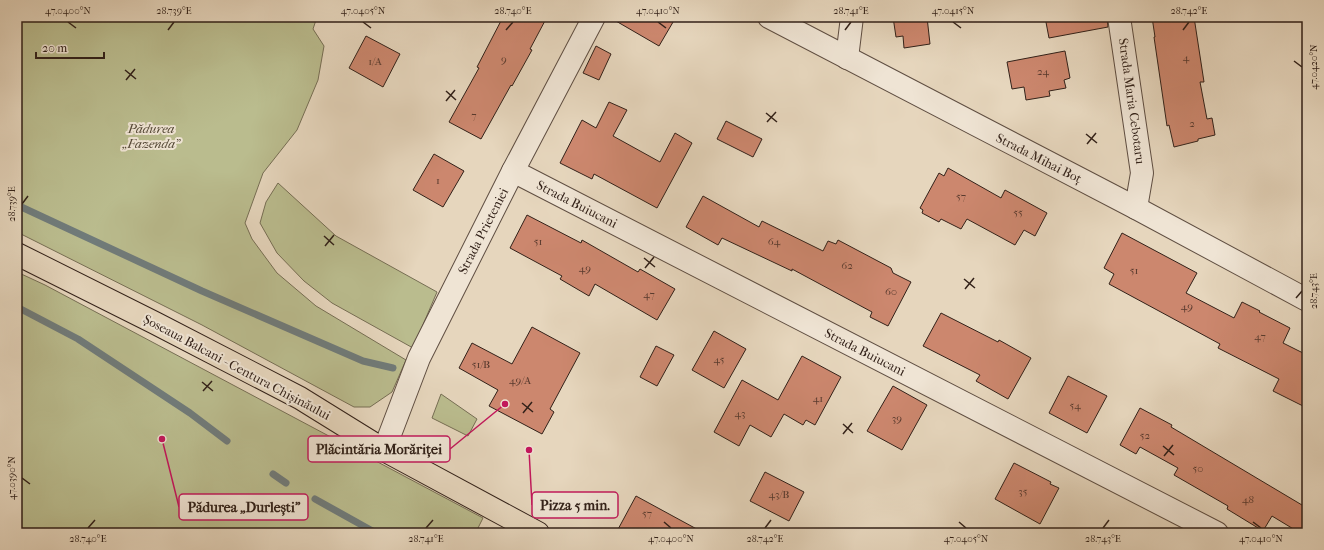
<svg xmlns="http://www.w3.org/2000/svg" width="1324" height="550" font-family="'IM FELL French Canon',serif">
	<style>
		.green { fill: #babc8e; stroke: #766e54 }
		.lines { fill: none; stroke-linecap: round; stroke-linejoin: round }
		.stream { stroke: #707b7a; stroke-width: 7 }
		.building { fill: #cc876e; stroke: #322119 }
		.minor-casing { stroke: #5f4e42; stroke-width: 24 }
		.highway-casing { stroke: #322119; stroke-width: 24 }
		.minor { stroke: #efe4d4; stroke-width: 22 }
		.highway { stroke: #e6d6bd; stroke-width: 22 }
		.ticks { fill: none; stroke: #322119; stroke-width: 1.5 }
		.labels { text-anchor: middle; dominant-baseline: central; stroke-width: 4; stroke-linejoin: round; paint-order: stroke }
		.number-label { font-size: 11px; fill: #583a2e }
		.street-label { font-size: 13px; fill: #322119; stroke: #efe4d4 }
		.park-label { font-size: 13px; font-style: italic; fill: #544836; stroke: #efe4d4 }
		.leader { fill: none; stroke: #c2185b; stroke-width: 1.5 }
		.callout-dot { fill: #c2185b; stroke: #efe4d4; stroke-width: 1.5 }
		.callout { fill: #efe4d4; stroke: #c2185b; stroke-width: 1.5 }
		.callout-label { font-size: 14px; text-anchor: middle; font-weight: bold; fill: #322119 }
		.neatline { fill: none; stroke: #322119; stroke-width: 1.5 }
		.ticks-label { font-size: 10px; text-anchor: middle; fill: #322119 }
	</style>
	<rect width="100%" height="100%" fill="#e6d6bd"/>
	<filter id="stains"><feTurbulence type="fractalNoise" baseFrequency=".005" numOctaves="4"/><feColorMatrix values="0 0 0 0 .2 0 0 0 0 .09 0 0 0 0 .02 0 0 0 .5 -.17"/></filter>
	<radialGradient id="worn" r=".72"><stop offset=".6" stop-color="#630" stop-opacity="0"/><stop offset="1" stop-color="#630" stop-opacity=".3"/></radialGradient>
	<!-- green -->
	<g class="green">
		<path d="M17 17H317L313 29 324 46 318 80 297 130 263 173 245 223 252 239 277 273 316 306 406 360 392 392 370 407H354L202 325 17 232Z"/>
		<path d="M278 183 336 236 437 292 413 348 332 303 304 281 277 253 260 223 266 202Z"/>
		<path d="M17 272 45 285 483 518 478 528 486 533H17Z"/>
		<path d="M441 394 477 419 468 436 432 418Z"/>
	</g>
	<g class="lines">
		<!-- stream -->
		<g class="stream">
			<path d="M17 205 202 291 363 361 393 368"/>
			<path d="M17 307 78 339 190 413 227 441"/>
			<path d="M273 474 286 483"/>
			<path d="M315 499 376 533"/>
		</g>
	</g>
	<!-- building -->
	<g class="building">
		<path d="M503 17H547L530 49 532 50 512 86 511 85 481 139 449 122 479 68 477 67Z"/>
		<path d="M609 17H676L659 46Z"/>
		<path d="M893 17H927L930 44 904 48 903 36 896 37Z"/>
		<path d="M1045 17H1107L1108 27 1049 38Z"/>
		<path d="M1152 17H1194L1204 82H1200L1207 119 1212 118 1215 135 1198 139V141L1174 147 1169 125 1167 126 1154 37H1155Z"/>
		<path d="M366 36 400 54 383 87 349 68Z"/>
		<path d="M596 46 611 54 599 80 583 73Z"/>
		<path d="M1065 51 1070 78 1064 80 1066 88 1049 91 1050 96 1026 100 1024 87 1012 89 1007 62Z"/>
		<path d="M609 102 627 110 613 136 660 162 675 133 692 143 657 208 594 174 592 179 560 163 582 120 596 128Z"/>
		<path d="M726 121 762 139 753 157 717 139Z"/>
		<path d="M434 154 464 171 443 207 413 190Z"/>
		<path d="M948 168 1001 198 1005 190 1047 213 1035 236 1024 230 1015 245 967 219 961 229 941 219 939 222 922 213 923 210 920 208 939 173 944 176Z"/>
		<path d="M703 196 759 227 762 221 823 251 828 241 836 244 838 240 891 268 893 273 911 282 888 326 870 317 872 312 792 269V271L722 238 718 245 686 227Z"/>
		<path d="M527 215 581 243 582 240 638 272 640 269 675 289 657 320 595 284 589 296 560 279 562 276 510 248Z"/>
		<path d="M1122 233 1197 273 1186 293 1234 318 1242 302 1260 311 1259 312 1290 328 1283 343 1307 355V408L1273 391 1279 379 1218 348 1220 344 1109 284 1114 274 1104 268Z"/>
		<path d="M941 313 998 342 999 340 1031 358 1008 399 976 381 980 375 923 346Z"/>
		<path d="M532 327 580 353 550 409 554 412 542 434 489 406 498 390 459 368 472 343 512 364Z"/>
		<path d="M714 331 746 349 724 388 692 370Z"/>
		<path d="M656 346 674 355 657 386 640 377Z"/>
		<path d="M802 356 841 377 815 425 806 420 803 425 784 414 771 437 750 425 739 446 714 432 742 380 778 400Z"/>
		<path d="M1068 376 1107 396 1087 433 1049 413Z"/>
		<path d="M893 386 927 405 902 450 867 431Z"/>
		<path d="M1140 408 1172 425 1171 427 1307 508V533H1300L1272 516 1263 531 1227 509 1228 506 1174 475 1178 468 1140 447 1136 454 1120 445Z"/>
		<path d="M1014 463 1051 482 1050 484 1059 488 1040 524 995 499Z"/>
		<path d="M765 472 804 492 789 521 750 501Z"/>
		<path d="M636 496 704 533H616Z"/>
	</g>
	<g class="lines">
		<defs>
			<g id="minor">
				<path d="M769 17 1136 208 1307 300"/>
				<path d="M1119 17 1142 173 1136 208"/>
				<path d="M847 58 852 17"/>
				<path d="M513 171 1217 533"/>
				<path d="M384 450 419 358 513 171 594 17"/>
			</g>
			<path id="highway" d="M17 254 155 323 300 398 384 450 538 533"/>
		</defs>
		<!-- minor casing -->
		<use href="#minor" class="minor-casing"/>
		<!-- highway casing -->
		<use href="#highway" class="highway-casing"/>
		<!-- minor -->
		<use href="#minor" class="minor"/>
		<!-- highway -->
		<use href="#highway" class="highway"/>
	</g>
	<!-- ticks -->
	<path class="ticks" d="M68 22 76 28M363 22 371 28M658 22 666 28M953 22 961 28M168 30 174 22M506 30 513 22M845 30 851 22M1183 30 1189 22M1294 61 1302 67M125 70 136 79M126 80 135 69M446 91 456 100M446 101 455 90M766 113 777 122M767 122 776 112M1086 134 1097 143M1087 144 1096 133M22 204 28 196M324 236 334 245M325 246 334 235M644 258 655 267M645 268 654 257M964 279 975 288M965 289 974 278M1296 298 1302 291M202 382 213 391M203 391 212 381M522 403 533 412M523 413 532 402M843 424 853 433M843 434 852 423M1163 446 1174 455M1164 456 1173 445M22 478 30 484M664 522 671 528M959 522 966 528M1253 522 1261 528M88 528 95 520M426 528 433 520M765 528 771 520M1103 528 1109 520"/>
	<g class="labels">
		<!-- number labels -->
		<g class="number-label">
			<text x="1186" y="57">4</text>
			<text x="504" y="59">9</text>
			<text x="375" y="61">1/A</text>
			<text x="1043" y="71">24</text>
			<text x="474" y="115">7</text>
			<text x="1192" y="123">2</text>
			<text x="438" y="180">1</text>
			<text x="961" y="196">57</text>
			<text x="1018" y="212">55</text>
			<text x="538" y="241">51</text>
			<text x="774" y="241">64</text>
			<text x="847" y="265">62</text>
			<text x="585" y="268">49</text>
			<text x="1134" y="270">51</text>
			<text x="891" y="291">60</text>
			<text x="649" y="294">47</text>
			<text x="1187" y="306">49</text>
			<text x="1260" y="336">47</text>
			<text x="719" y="359">45</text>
			<text x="481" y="364">51/B</text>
			<text x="520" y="380">49/A</text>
			<text x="818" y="398">41</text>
			<text x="1075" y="405">54</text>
			<text x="740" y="413">43</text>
			<text x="897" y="418">39</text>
			<text x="1145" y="435">52</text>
			<text x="1198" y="468">50</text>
			<text x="1023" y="491">35</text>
			<text x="779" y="494">43/B</text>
			<text x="1248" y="499">48</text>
			<text x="647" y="513">57</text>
		</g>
		<!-- street labels -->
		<g class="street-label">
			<text transform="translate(1132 101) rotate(82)">Strada Maria Cebotaru</text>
			<text transform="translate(1039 158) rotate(27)">Strada Mihai Boț</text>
			<text transform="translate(577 204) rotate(27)">Strada Buiucani</text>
			<text transform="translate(483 231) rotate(-63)">Strada Prieteniei</text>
			<text transform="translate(865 352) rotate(27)">Strada Buiucani</text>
			<text transform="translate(237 367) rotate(28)">Șoseaua Balcani - Centura Chișinăului</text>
		</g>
		<!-- park labels -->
		<g class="park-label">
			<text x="151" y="128">Pădurea<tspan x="151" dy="15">„Fazenda”</tspan></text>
		</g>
	</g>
	<!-- callouts -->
	<path class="leader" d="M505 404L450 449M529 450L532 505M162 439L179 507"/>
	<g class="callout-dot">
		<circle cx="505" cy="404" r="4"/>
		<circle cx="529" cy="450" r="4"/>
		<circle cx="162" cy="439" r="4"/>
	</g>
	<g class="callout">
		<rect x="308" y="436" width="142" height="26" rx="4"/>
		<rect x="532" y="492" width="86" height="26" rx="4"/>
		<rect x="179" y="494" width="129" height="26" rx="4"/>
	</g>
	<g class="callout-label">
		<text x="379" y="454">Plăcintăria Morăriței</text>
		<text x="575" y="510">Pizza 5 min.</text>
		<text x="244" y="512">Pădurea „Durlești”</text>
	</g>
	<!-- margin -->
	<rect width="1324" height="550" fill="none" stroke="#e6d6bd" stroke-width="44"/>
	<!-- scale -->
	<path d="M36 52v6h68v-6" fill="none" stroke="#322119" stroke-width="2"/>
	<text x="42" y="52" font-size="12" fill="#322119" stroke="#efe4d4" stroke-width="3" paint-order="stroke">20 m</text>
	<rect x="22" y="22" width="1280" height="506" class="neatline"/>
	<g class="ticks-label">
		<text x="68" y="14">47.0400°N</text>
		<text x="174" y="14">28.739°E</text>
		<text x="363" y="14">47.0405°N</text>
		<text x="513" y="14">28.740°E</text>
		<text x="658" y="14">47.0410°N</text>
		<text x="851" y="14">28.741°E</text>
		<text x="953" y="14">47.0415°N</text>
		<text x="1189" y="14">28.742°E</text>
		<text transform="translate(1313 67) rotate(-90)" y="4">47.0420°N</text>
		<text transform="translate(11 204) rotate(-90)" y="4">28.739°E</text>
		<text transform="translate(1313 291) rotate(-90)" y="4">28.743°E</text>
		<text transform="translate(11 478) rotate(-90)" y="4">47.0390°N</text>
		<text x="88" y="542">28.740°E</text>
		<text x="426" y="542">28.741°E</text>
		<text x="671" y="542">47.0400°N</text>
		<text x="765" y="542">28.742°E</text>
		<text x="966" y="542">47.0405°N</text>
		<text x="1103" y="542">28.743°E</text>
		<text x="1261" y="542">47.0410°N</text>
	</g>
	<rect width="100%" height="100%" filter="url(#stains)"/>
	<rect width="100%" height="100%" fill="url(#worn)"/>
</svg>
